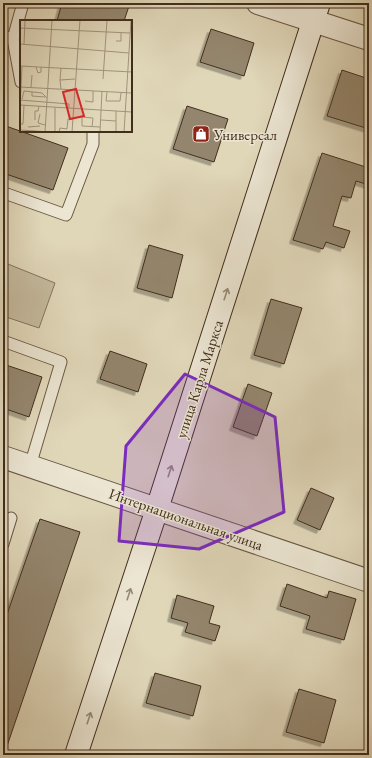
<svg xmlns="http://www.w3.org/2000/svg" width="372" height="758" font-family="'EB Garamond',serif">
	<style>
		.green { fill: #c5ba9e; stroke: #84745e }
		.building { fill: #94866e; stroke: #422e1d; filter: url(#shadow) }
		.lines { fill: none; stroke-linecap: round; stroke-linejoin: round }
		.lane-casing { stroke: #6a5844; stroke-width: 13 }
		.street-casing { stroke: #6a5844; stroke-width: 24 }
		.secondary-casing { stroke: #422e1d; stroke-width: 24 }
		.lane { stroke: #ebe5d2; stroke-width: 11 }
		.street { stroke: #ebe5d2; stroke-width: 22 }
		.secondary { stroke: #ebe5d2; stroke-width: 22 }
		.oneway { stroke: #968a78 }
		.marked { fill: #7b2cbf; fill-opacity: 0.2; stroke: #7b2cbf; stroke-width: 3; stroke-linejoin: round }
		.labels { text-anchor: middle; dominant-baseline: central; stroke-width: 3; stroke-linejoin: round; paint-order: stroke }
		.poi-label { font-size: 15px; fill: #422e1d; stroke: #ebe5d2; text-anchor: start }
		.street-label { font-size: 15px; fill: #422e1d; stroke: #ebe5d2 }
		.inset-road { fill: none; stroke: #a1937b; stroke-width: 1 }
		.view { fill: #d62828; fill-opacity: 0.15; stroke: #d62828; stroke-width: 2 }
		.inset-edge { fill: none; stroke: #422e1d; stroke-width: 2 }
	</style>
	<defs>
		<filter id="shadow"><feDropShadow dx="-3.5" dy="3.5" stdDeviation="0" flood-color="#0004"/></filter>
	</defs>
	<rect width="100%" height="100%" fill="#e0d7b9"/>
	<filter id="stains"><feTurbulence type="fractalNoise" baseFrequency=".005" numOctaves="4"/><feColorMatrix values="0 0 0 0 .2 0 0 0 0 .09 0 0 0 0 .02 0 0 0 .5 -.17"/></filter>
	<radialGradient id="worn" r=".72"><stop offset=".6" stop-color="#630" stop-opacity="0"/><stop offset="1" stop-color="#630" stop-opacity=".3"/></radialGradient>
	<!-- green -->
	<path class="green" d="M3 262 55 283 39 328 3 316Z"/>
	<!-- building -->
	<g class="building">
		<path d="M62 3H130L124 21H57Z"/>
		<path d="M211 29 254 43 244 76 200 62Z"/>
		<path d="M342 70 369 79V129L327 116Z"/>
		<path d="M187 106 228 119 214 162 173 149Z"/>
		<path d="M3 125 68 148 53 190 3 173Z"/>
		<path d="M322 153 369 168V185L356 181 351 198 342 196 333 226 350 231 344 248 326 242 323 249 293 240Z"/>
		<path d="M149 245 183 255 172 298 137 288Z"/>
		<path d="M271 299 302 308 284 364 254 355Z"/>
		<path d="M110 351 147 364 138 392 100 379Z"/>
		<path d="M3 364 42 377 29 417 3 408Z"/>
		<path d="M248 384 272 393 257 436 233 427Z"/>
		<path d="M311 488 334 498 320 530 297 520Z"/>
		<path d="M40 519 80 532 6 749H3V626Z"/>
		<path d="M287 584 327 598 329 591 356 599 344 640 306 629 310 616 280 606Z"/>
		<path d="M177 595 214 606 209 623 220 626 215 641 185 632 188 623 171 618Z"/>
		<path d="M155 673 201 686 193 716 146 703Z"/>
		<path d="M299 689 336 700 324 743 286 732Z"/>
	</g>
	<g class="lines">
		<defs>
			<g id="lane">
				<path d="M3 36 13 39 23 3"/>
				<path d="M13 39 21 82"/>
				<path d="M7 194 66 215 93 144V131"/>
				<path d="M3 341 61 362 30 466"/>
				<path d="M3 544 11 518"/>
			</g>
			<g id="street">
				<path d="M258 3 369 39"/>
				<path d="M3 457 369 581"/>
			</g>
			<path id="secondary" d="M76 755 157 509 319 3"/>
		</defs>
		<!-- lane casing -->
		<use href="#lane" class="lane-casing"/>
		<!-- street casing -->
		<use href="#street" class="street-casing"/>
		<!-- secondary casing -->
		<use href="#secondary" class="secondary-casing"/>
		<!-- lane -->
		<use href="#lane" class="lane"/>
		<!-- street -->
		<use href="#street" class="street"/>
		<!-- secondary -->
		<use href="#secondary" class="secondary"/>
	</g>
	<!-- one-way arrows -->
	<defs><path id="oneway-shaft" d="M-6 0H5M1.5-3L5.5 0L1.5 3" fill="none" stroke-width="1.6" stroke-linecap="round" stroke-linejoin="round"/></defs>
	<g class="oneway">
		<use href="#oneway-shaft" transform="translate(226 294) rotate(-72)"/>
		<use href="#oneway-shaft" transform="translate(170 471) rotate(-72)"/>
		<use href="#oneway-shaft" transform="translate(129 594) rotate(-72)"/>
		<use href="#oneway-shaft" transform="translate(89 718) rotate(-72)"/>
	</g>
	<!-- marked area -->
	<path class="marked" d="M185 374 275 417 284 512 199 549 119 541 126 446Z"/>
	<!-- icons -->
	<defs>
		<symbol id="shop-square" viewBox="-11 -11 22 22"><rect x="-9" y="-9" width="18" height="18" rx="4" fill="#8f2418" stroke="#ebe5d2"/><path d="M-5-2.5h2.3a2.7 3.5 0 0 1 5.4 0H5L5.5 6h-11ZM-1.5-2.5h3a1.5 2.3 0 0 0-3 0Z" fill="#fff"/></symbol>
	</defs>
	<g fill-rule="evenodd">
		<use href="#shop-square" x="191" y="124" width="20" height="20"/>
	</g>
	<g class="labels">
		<!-- poi labels -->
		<g class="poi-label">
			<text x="214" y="134">Универсал</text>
		</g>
		<!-- street labels -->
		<g class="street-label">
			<text transform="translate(199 379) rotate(-72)">улица Карла Маркса</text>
			<text transform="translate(186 519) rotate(19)">Интернациональная улица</text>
		</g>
	</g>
	<!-- overview -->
	<g transform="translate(20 20)">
		<rect width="112" height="112" fill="#e0d7b9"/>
		<path class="inset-road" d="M0 8 110 13M96 21H101V13M0 24 109 33M4 24 5 0M0 46 112 52M16 47 18 53 21 52V47M83 59 87 0M40 60 41 48M0 67 112 73M11 67 12 55M41 69 40 60 55 59M12 72V76L25 77M87 72 86 81H100L101 73M2 79 4 71 22 73 27 78M0 80 49 84V88M65 81 73 82V71M0 85 112 92M0 88 2 46M96 91V112M20 94 18 103 25 105M15 100V91H18L19 86M81 100 96 101M0 104H3L4 85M8 107 20 106M72 107 73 98 62 97V106L80 107M0 110 30 112M25 112 32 0M35 112V88M39 112 40 108 47 109 48 99H53M52 112 60 0M80 112 82 71M104 112 111 0"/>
		<path class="view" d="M56 69 64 96 50 99 43 72Z"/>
		<rect width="112" height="112" class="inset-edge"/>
	</g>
	<!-- margin -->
	<rect width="372" height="758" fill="none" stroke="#e0d7b9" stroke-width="16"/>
	<rect x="4" y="4" width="364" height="750" fill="none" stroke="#422e1d" stroke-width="2"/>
	<rect x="8" y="8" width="356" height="742" fill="none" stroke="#422e1d"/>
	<rect width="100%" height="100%" filter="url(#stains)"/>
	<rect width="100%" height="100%" fill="url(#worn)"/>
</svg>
